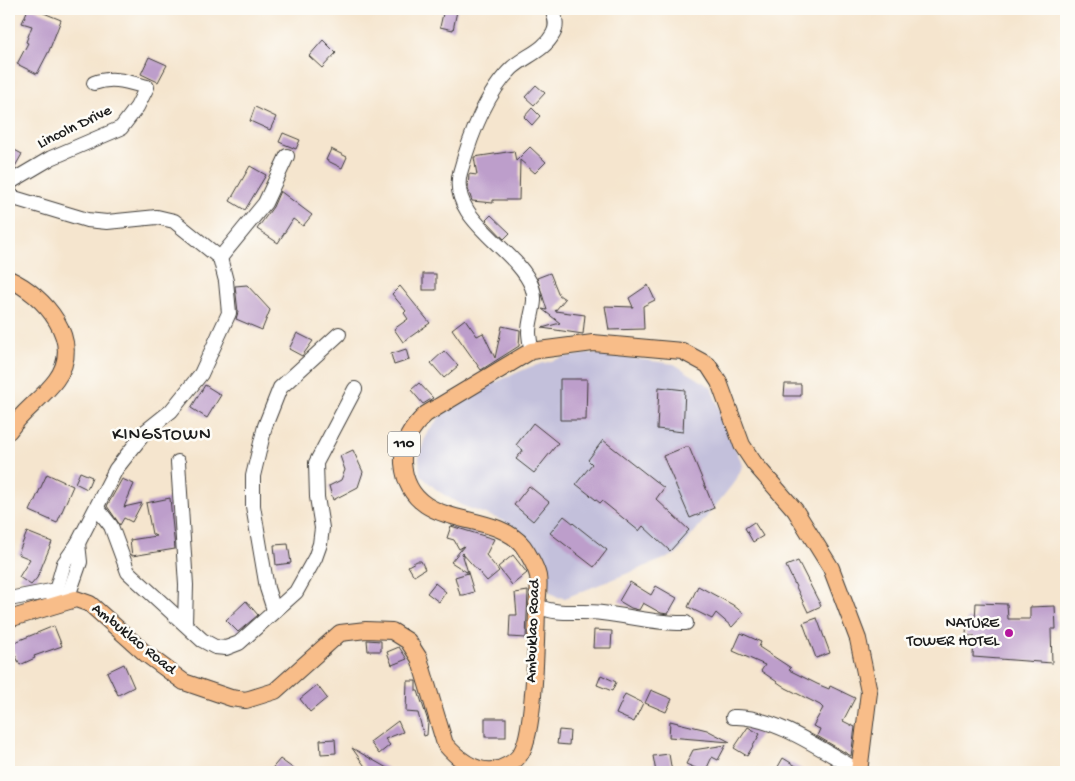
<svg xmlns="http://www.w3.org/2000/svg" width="1075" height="781" font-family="'Gochi Hand',sans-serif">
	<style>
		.industrial { fill: #c3c0db }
		.building { fill: #bd9ecb }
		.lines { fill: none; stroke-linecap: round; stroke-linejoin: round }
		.minor-casing { stroke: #3d3a37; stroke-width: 16 }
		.major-casing { stroke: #3d3a37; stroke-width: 18 }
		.minor { stroke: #fff; stroke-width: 14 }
		.major { stroke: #f8bd89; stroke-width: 16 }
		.poi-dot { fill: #b5179e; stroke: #fdfcf7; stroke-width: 2 }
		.labels { text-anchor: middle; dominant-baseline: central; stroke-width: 5; stroke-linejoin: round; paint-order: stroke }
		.shield { fill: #fdfcf7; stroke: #605f5e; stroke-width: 1 }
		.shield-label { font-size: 15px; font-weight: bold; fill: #1c1c1c }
		.street-label { font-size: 16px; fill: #1c1c1c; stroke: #fdfcf7 }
		.poi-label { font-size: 16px; fill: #1c1c1c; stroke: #fdfcf7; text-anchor: end }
		.neighbourhood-label { font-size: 18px; letter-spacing: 1px; fill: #1c1c1c; stroke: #fdfcf7 }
	</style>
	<rect width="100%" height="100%" fill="#fdfcf7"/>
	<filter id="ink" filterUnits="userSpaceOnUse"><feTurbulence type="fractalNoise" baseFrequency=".02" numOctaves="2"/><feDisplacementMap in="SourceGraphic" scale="10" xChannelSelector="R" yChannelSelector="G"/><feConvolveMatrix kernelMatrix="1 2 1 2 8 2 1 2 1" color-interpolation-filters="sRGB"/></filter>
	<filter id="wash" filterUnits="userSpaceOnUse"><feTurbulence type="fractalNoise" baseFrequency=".0096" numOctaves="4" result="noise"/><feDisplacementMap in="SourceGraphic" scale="20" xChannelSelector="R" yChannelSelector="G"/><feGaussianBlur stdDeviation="1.12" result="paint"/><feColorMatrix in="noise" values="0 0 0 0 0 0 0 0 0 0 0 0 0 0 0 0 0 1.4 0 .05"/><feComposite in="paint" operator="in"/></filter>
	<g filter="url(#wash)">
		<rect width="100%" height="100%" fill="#f5e5ce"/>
		<!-- industrial -->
		<path class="industrial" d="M594 353 674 364 711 387 729 436 743 465 736 480 677 554 565 598 557 597 550 592 545 566 528 538 504 521 461 505 438 491 420 475 419 457 426 435 441 415 485 387 530 367 565 357Z"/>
		<g id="blocks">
			<!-- building -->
			<g class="building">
				<path d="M28 9H34L61 20 49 51 37 74 17 64 28 43 26 42 32 26 22 23Z"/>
				<path d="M444 9 457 11 453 30 440 27Z"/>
				<path d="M323 40 336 53 322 68 309 56Z"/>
				<path d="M149 57 167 65 158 82 141 74Z"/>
				<path d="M536 85 545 93 534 105 525 97Z"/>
				<path d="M255 107 276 117 270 130 250 121Z"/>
				<path d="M532 108 540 116 532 125 524 117Z"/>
				<path d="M283 133 300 140 296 149 279 142Z"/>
				<path d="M9 147 22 154 13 170 9 173Z"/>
				<path d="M530 147 546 162 535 173 520 160 519 200H493V203L472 201 468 189 469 174 477 175 474 157 514 151 516 161Z"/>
				<path d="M331 149 347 157 342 168 326 160Z"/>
				<path d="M250 166 266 175 245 210 230 201Z"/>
				<path d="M280 191 312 215 303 226 293 219 278 243 257 229 273 207Z"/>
				<path d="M491 215 510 233 504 239 486 220Z"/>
				<path d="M550 273 559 295 565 299 555 311 585 315 583 334 542 328 560 323 542 309 547 310 537 278Z"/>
				<rect x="423" y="274" width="13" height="16"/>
				<path d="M247 285 270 310 262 330 236 319 238 312 235 286Z"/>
				<path d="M648 285 655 300 643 306 644 329 609 330 605 306 633 307 629 298Z"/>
				<path d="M400 286 430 323 403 342 394 329 408 319 404 313 406 311 392 294Z"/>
				<path d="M465 319 477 336 483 333 495 358 502 326 520 330 519 346 481 370 452 329Z"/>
				<path d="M297 333 313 341 302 356 289 349Z"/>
				<path d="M406 349 409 360 394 365 391 354Z"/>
				<path d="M444 351 458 366 444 378 431 363Z"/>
				<path d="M560 379H587L586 420H560Z"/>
				<path d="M419 383 433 398 423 404 411 390Z"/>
				<path d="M785 384H801V396H784Z"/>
				<path d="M205 385 221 395 207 418 191 408Z"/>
				<path d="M659 387 685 390 683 432 657 429Z"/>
				<path d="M533 423 558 443 534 473 516 459 523 450 516 445Z"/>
				<path d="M603 440 664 488 656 499 689 530 670 551 643 526 639 531 602 501 600 503 576 484 592 464 588 460Z"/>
				<path d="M685 447H689L714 508 690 518 663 456Z"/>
				<path d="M353 450 363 472 358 487 333 500 329 486 341 480 345 470 340 456Z"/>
				<path d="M80 472 92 477 87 489 75 483Z"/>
				<path d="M47 474 73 486 57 523 30 511Z"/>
				<path d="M122 479 134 484 124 507 142 503 132 522 124 518 120 525 107 506Z"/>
				<path d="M529 486 549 502 533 521 514 505Z"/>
				<path d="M170 498 175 549 132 556 130 540 156 536 152 534 146 503Z"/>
				<path d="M564 516 607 550 594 567 550 533Z"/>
				<path d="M754 522 763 536 753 542 745 528Z"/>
				<path d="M451 526 494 539 486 555 499 571 487 581 462 553 474 592 464 595H460L455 577 468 573 451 562 464 546 459 549 454 540 447 538Z"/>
				<path d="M27 532 52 542 37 578 31 585 19 577 30 559 18 554Z"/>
				<path d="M288 544 291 563 276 565 274 545Z"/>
				<path d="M513 555 527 573 512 585 498 567Z"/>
				<path d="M417 561H421L425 569 414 576 408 566Z"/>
				<path d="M798 561 821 606 808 612 786 566Z"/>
				<path d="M630 582 651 595 656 586 677 598 668 614 661 613 643 603 639 610 631 608 619 601Z"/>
				<path d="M435 583 446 592 439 602 427 593Z"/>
				<path d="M698 586 733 605 744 614 732 627 716 613 712 619 688 607Z"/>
				<path d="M528 591 526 638 509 637 510 615H517L515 593Z"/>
				<path d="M246 601 258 615 238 632 226 620Z"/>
				<path d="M976 603 1007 604 1008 619H1030V607L1055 606 1056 629H1051L1052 663 973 657 974 636H966L967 618 975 620Z"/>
				<path d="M817 618 830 653 816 658 803 623Z"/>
				<path d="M54 626 62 646 34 656 35 658 20 665 10 644Z"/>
				<path d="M594 630 612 631 611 648H593Z"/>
				<path d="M741 633 761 642 759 647 791 668 789 670 817 684 829 689 830 686 855 698 843 721 855 727 851 756 817 736 820 729 813 726 823 708 820 705 786 688 761 671 765 665 733 651Z"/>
				<path d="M367 640 381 641V651H368Z"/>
				<path d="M399 647 407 659 392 665 387 652Z"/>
				<path d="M124 664 134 687 118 695 107 672Z"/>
				<path d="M601 675 616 682 612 691 597 685Z"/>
				<path d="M407 681H416V691H418L428 721 427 735 424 736 418 713 406 712Z"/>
				<path d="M317 685 327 698 310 712 300 699Z"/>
				<path d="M651 690 672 699 666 712 645 703Z"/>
				<path d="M625 694 643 703 634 722 616 714Z"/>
				<rect x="485" y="718" width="21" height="19"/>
				<path d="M398 721 403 732 385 739 390 745 379 754 370 742Z"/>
				<path d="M670 721 707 730 730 742 669 737Z"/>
				<path d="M748 727 760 734 747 756 734 748Z"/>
				<path d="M559 730 570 731 569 745 557 744Z"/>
				<path d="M335 739 336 753 321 754 320 740Z"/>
				<path d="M726 745 718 760 712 757 705 772 686 764 693 750Z"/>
				<path d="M352 748 394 772H369Z"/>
				<path d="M669 754 672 772H656L653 756Z"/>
				<path d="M783 758 806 772H775Z"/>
				<path d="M280 759 298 772H269Z"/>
			</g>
		</g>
	</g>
	<g filter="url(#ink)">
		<use href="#blocks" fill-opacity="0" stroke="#3d3a37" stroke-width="1"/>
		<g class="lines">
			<defs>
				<g id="minor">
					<path d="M9 186 12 181 51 158 121 128 137 107 147 87C128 82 113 76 94 83"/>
					<path d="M9 193 14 198 87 220 107 222 157 217 174 221 220 258 226 281 229 313 201 374 171 411 146 431 116 469 78 543 64 563 52 605"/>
					<path d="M220 258 265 203 287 156"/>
					<path d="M531 351C531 345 529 338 529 332 529 317 538 302 532 287 517 248 448 220 460 173 470 137 485 94 512 68 525 56 544 51 553 34 558 26 555 17 552 9"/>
					<path d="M178 462 186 585 185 624"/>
					<path d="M97 508 111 526 128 572 202 640 215 647 226 648 239 643 296 592 315 558 320 544 322 528 317 497 316 463 355 389"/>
					<path d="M9 599 56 590"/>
					<path d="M66 602 80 562 78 543"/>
					<path d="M537 606C560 616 578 610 602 613 631 616 657 624 686 623"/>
					<path d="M274 610 267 588 253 506V476L265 426 280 388 339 334"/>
					<path d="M733 717C773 715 824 751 859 771"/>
				</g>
				<g id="major">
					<path d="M9 279C44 295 85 341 56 380 42 399 21 412 9 431"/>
					<path d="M9 619 76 599 90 604 146 654 184 682 231 698 246 700 275 691 340 633 366 630 392 631 408 641 419 658 445 744C457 758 473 772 493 770 503 769 516 762 521 753 535 731 536 640 537 610 537 600 540 587 538 576 536 567 528 553 523 546 492 507 409 534 403 463 402 442 411 428 426 414L531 351 593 343 682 351 708 365 719 382 742 445 754 463 795 510 831 568 844 602 858 639 869 692 859 772"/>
				</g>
			</defs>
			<!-- minor casing -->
			<use href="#minor" class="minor-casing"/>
			<!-- major casing -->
			<use href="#major" class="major-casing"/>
			<!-- minor -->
			<use href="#minor" class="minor"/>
			<!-- major -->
			<use href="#major" class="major"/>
		</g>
	</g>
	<!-- markers -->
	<circle class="poi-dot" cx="1009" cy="633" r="5"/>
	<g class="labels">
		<!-- shield labels -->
		<rect class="shield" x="388" y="431.5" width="32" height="25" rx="4"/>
		<g class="shield-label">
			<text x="404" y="444">110</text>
		</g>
		<!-- street labels -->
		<g class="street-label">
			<text transform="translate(75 128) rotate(-26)">Lincoln Drive</text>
			<text transform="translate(534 631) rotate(-88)">Ambuklao Road</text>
			<text transform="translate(133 640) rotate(39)">Ambuklao Road</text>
		</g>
		<!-- poi labels -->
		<g class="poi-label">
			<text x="999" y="624">NATURE<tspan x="999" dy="18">TOWER HOTEL</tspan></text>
		</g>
		<!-- neighbourhood labels -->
		<g class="neighbourhood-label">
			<text x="162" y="435">KINGSTOWN</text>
		</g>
	</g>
	<!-- margin -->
	<rect width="1075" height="781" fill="none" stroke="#fdfcf7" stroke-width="30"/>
</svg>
